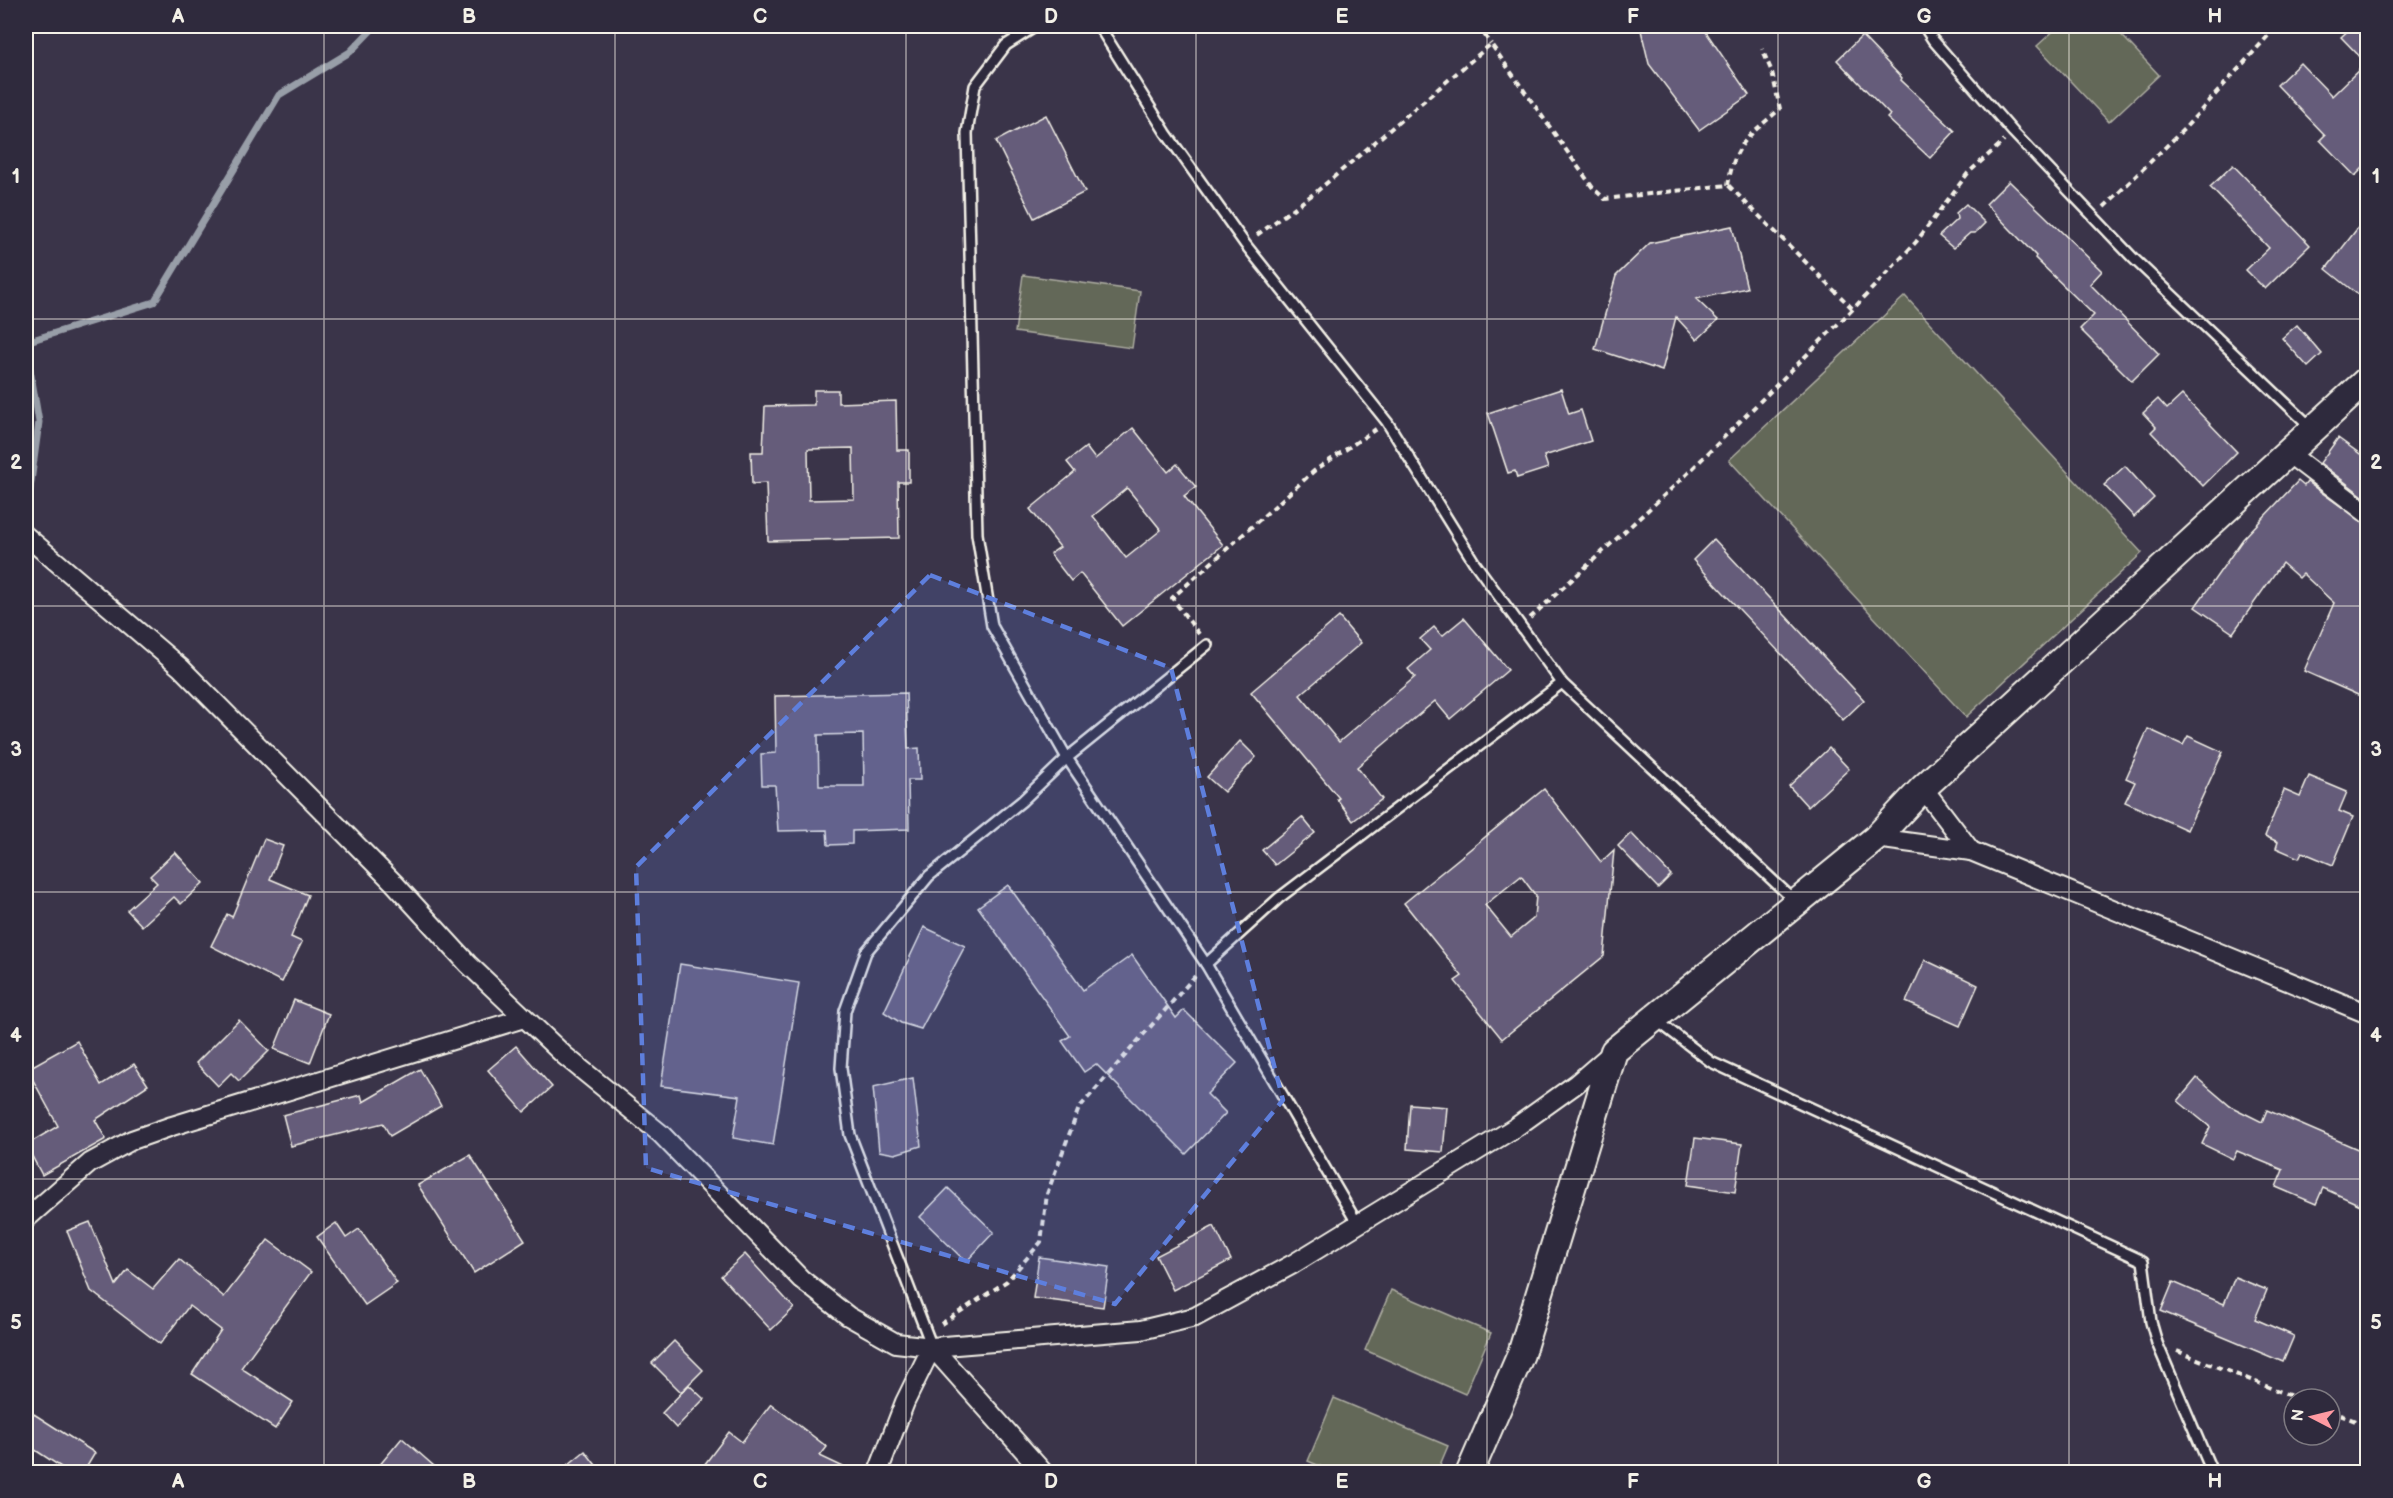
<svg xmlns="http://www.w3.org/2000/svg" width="2393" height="1498" font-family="'Balsamiq Sans',sans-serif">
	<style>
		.green { fill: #636759; stroke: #acaca0; stroke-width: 1.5 }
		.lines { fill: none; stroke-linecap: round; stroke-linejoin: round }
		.stream { stroke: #989ea8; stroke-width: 7 }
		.building { fill: #655c7a; stroke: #f4f1e8; stroke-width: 1.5; fill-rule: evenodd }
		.lane-casing { stroke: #f4f1e8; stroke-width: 14 }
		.street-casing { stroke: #f4f1e8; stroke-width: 22 }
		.secondary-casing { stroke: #f4f1e8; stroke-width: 30 }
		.path { stroke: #f4f1e8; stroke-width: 4; stroke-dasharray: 6 4.5; stroke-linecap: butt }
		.lane { stroke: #2f2a3d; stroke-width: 9 }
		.street { stroke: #2f2a3d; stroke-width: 18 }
		.secondary { stroke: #2f2a3d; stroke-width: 26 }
		.marked { fill: #5e7fdd; fill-opacity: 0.2; stroke: #5e7fdd; stroke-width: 4.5; stroke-dasharray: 12 8; stroke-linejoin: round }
		.grid { fill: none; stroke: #f4f1e8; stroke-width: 1.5; stroke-opacity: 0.55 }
		.neatline { fill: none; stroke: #f4f1e8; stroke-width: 2 }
		.grid-label { font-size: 20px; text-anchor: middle; font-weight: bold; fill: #f4f1e8 }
	</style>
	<rect width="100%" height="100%" fill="#3a3449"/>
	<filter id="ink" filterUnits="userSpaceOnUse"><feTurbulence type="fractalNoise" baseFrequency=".0167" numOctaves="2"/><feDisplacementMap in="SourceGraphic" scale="12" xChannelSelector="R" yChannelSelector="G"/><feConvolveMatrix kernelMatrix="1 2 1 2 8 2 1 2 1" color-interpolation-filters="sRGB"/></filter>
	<g filter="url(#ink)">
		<!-- green -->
		<g class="green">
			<path d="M2059 26H2113L2159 75 2109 122 2037 46Z"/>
			<path d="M1023 275 1140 291 1132 348 1015 332Z"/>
			<path d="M1905 296 2142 553 1966 717 1729 460Z"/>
			<path d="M1391 1290 1491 1333 1465 1394 1365 1350Z"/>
			<path d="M1334 1398 1448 1446 1437 1472H1334L1308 1461Z"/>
		</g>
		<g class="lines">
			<!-- stream -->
			<g class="stream">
				<path d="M26 342 154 302 279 95 350 52 375 26"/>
				<path d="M26 346 39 422 26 519"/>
			</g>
		</g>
		<!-- building -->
		<g class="building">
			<path d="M1640 26H1705L1706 32 1749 95 1699 130 1649 64Z"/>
			<path d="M2353 26H2367V164L2355 176 2320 140 2325 135 2277 85 2300 63 2332 96 2366 63 2341 37Z"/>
			<path d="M1862 36 1902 78 1901 80 1955 131 1930 158 1887 118 1890 115 1837 60Z"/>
			<path d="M1046 115 1085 192 1034 218 996 141Z"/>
			<path d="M2233 165 2310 245 2265 289 2246 270 2269 248 2210 187Z"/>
			<path d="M2009 181 2102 271 2090 284 2159 354 2132 381 2080 329 2094 315 2035 258 2036 256 1986 204Z"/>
			<path d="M1966 204 1985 223 1975 233H1970L1953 248 1939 236 1957 219 1956 213Z"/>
			<path d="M2367 216V302L2326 269Z"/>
			<path d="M1732 226 1747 288 1696 299 1718 320 1697 340 1676 317 1662 371 1595 349 1616 276 1650 243Z"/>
			<path d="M2297 325 2322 354 2308 367 2282 338Z"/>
			<path d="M1561 389 1569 414 1581 410 1591 441 1544 456 1548 468 1517 478 1515 471 1508 473 1488 413Z"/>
			<path d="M814 390H838V403L896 401 897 450H909V482H898L899 538 768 541 766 483 752 484 751 452H763L765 406 814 405ZM853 448 854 499 809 500 808 449Z"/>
			<path d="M2182 395 2237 452 2203 486 2151 432 2156 427 2143 413 2158 399 2167 409Z"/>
			<path d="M1133 428 1168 472 1177 464 1196 487 1184 496 1223 545 1122 626 1080 573 1071 581 1050 554 1060 547 1030 509 1075 472 1067 462 1086 447 1095 459ZM1127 488 1161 530 1126 558 1093 516Z"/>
			<path d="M2338 438 2367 459V499L2320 463Z"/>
			<path d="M2125 466 2154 498 2134 517 2104 485Z"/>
			<path d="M2298 481 2304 486 2307 482 2367 525V699L2304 671 2334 603 2303 574 2299 578 2282 563 2233 633 2195 607 2243 539Z"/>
			<path d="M1714 539 1864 700 1843 720 1693 560Z"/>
			<path d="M1339 617 1361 643 1300 695 1339 742 1415 677 1408 669 1430 650 1420 639 1434 627 1442 636 1464 618 1508 670 1450 719 1435 701 1357 767 1382 799 1353 821 1337 799 1339 798 1251 692Z"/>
			<path d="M906 693 908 749 919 748 920 780H908L909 829 852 831V844L828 845 827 830 778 831 775 785H762L761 754 776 753 775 696ZM863 734 864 786H819L818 735Z"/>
			<path d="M2148 729 2183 745 2188 736 2223 752 2187 830 2125 802 2135 782 2126 778Z"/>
			<path d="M1240 741 1256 757 1224 792 1207 777Z"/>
			<path d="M1829 748 1849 769 1808 807 1789 786Z"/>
			<path d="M2309 776 2347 792 2339 811 2353 817 2333 865 2302 852 2299 858 2276 848 2278 842 2265 836 2284 790 2300 797Z"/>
			<path d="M1544 789 1601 862 1614 850 1604 956 1502 1039 1455 981 1462 976 1404 903ZM1521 876 1536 896 1534 918 1511 937 1485 905Z"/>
			<path d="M1302 817 1315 833 1275 865 1262 850Z"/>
			<path d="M1631 833 1671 875 1658 888 1618 846Z"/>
			<path d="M264 839 283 846 270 879 308 895 291 937 302 942 282 982 211 946 227 914 232 917Z"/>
			<path d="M175 852 203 883 181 904 174 897 142 926 127 910 157 883 150 876Z"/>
			<path d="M1008 885 1083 990 1132 955 1176 1018 1184 1010 1237 1063 1207 1094 1226 1113 1186 1154 1096 1064 1084 1072 1062 1041 1070 1036 978 907Z"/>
			<path d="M924 927 965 946 921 1029 901 1023 884 1012Z"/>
			<path d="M1925 960 1978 985 1960 1026 1906 1002Z"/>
			<path d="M680 964 799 983 773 1145 733 1138 740 1096 661 1086Z"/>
			<path d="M294 1000 329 1014 310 1063 274 1049Z"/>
			<path d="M239 1020 269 1051 239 1081 231 1073 218 1086 196 1063Z"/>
			<path d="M77 1041 101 1085 134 1064 148 1085 95 1120 106 1139 42 1175 26 1145 58 1126 27 1069Z"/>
			<path d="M516 1046 552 1087 524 1112 488 1070Z"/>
			<path d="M420 1069 441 1106 390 1136 383 1123 291 1146 283 1115 361 1095 363 1102Z"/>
			<path d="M913 1078 921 1146 895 1154 879 1151 873 1087Z"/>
			<path d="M2197 1078 2230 1106 2262 1122 2267 1110 2367 1153V1208L2323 1188 2316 1204 2276 1187 2283 1170 2237 1151 2233 1159 2202 1144 2210 1127 2178 1101Z"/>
			<path d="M1410 1104 1447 1107 1443 1152 1407 1149Z"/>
			<path d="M1695 1138 1742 1144 1735 1192 1688 1185Z"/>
			<path d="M470 1155 525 1240 474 1273 418 1185Z"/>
			<path d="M948 1188 994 1232 966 1262 920 1217Z"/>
			<path d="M90 1222 116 1285 128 1270 153 1289 179 1259 224 1297 268 1240 311 1272 241 1368 293 1402 275 1429 192 1374 221 1330 189 1306 160 1344 91 1291 67 1231Z"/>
			<path d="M336 1223 346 1238 359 1229 397 1283 365 1305 317 1237Z"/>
			<path d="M1214 1226 1231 1260 1173 1290 1156 1256Z"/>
			<path d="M745 1254 794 1308 771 1330 721 1276Z"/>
			<path d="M1039 1257 1109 1267 1103 1307 1033 1298Z"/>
			<path d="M2235 1277 2267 1290 2255 1319 2294 1336 2283 1362 2161 1311 2173 1282 2224 1304Z"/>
			<path d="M674 1341 703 1370 681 1392 652 1363Z"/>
			<path d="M689 1385 704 1399 676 1428 662 1413Z"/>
			<path d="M771 1404 827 1447 820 1456 856 1473H698L729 1432 742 1442Z"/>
			<path d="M26 1409 95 1453 83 1473H70L26 1444Z"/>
			<path d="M402 1438 442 1473H373Z"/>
			<path d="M585 1451 602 1473H558Z"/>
		</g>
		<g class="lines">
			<defs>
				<g id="lane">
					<path d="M1036 26 1006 45 975 86 967 133 977 534 992 626 1067 758 1207 645"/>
					<path d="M1099 26 1166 133 1245 244 1387 422 1474 562 1562 683 1796 902"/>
					<path d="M1924 26 1933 40 2013 132 2133 258 2313 429"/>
					<path d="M1206 964 1357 1223"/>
					<path d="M1655 1019 1711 1062 2143 1261 2151 1322 2157 1343 2212 1472"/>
					<path d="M932 1347 850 1135 841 1068 845 1011 866 952 929 876 1022 801 1067 758 1206 964 1279 898 1562 683"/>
				</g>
				<g id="street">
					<path d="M2288 453 2368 514"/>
					<path d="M26 536 181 668 394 883 468 964 565 1056 661 1134 801 1279 848 1316 896 1343 932 1347 1141 1330 1195 1317 1293 1264 1516 1127 1576 1084 1613 1052"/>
					<path d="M1923 788 1971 851"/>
					<path d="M1876 838 1971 851 2368 1014"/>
					<path d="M26 1219 90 1163 132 1140 172 1126 524 1018"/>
					<path d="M932 1347 1043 1472"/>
					<path d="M878 1472 905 1402 932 1347"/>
				</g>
				<path id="secondary" d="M1470 1472 1521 1354 1614 1051 1876 838 1923 788 2368 379"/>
			</defs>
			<!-- lane casing -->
			<use href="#lane" class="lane-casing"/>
			<!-- street casing -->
			<use href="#street" class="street-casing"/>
			<!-- secondary casing -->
			<use href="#secondary" class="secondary-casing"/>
			<!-- path -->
			<g class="path">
				<path d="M1478 26 1491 44"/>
				<path d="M1728 185C1735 142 1749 136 1780 109L1772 72 1762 49"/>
				<path d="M2104 207 2185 128 2277 26"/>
				<path d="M1257 235 1316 192 1491 44 1593 188 1605 199 1728 185 1853 309"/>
				<path d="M1530 618 1683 478 1853 309 1916 242 1968 173 2004 141"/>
				<path d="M1199 634 1172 598 1314 471 1376 429"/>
				<path d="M941 1324 1007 1281 1041 1242 1047 1194 1079 1108 1195 976"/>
				<path d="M2177 1351 2299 1399"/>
				<path d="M2330 1411 2368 1426"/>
			</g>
			<!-- lane -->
			<use href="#lane" class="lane"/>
			<!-- street -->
			<use href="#street" class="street"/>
			<!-- secondary -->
			<use href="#secondary" class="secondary"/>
		</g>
	</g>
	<!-- marked area -->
	<path class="marked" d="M930 575 1171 668 1283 1100 1115 1304 646 1168 636 867Z"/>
	<!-- grid -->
	<path class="grid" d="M324 26V1472M615 26V1472M906 26V1472M1196 26V1472M1487 26V1472M1778 26V1472M2069 26V1472M26 319H2368M26 606H2368M26 892H2368M26 1179H2368"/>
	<!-- margin -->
	<rect width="2393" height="1498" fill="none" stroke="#2f2a3d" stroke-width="66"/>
	<!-- north arrow -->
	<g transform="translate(2312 1417) rotate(277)"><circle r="28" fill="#2f2a3d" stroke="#7e7a81" stroke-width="1.5"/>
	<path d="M0-4.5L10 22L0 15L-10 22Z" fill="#ff9aa2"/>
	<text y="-9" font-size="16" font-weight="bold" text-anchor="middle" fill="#f4f1e8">N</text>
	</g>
	<rect x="33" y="33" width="2327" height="1432" class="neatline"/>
	<g class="grid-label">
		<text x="178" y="23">A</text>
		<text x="469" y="23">B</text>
		<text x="760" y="23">C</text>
		<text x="1051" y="23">D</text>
		<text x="1342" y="23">E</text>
		<text x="1633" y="23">F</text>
		<text x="1924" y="23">G</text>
		<text x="2215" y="23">H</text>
		<text x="16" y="183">1</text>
		<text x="2376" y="183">1</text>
		<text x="16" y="469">2</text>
		<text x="2376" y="469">2</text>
		<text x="16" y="756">3</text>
		<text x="2376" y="756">3</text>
		<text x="16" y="1042">4</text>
		<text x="2376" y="1042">4</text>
		<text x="16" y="1329">5</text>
		<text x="2376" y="1329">5</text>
		<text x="178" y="1488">A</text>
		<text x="469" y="1488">B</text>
		<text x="760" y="1488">C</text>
		<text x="1051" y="1488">D</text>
		<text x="1342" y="1488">E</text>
		<text x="1633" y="1488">F</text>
		<text x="1924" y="1488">G</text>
		<text x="2215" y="1488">H</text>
	</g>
</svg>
